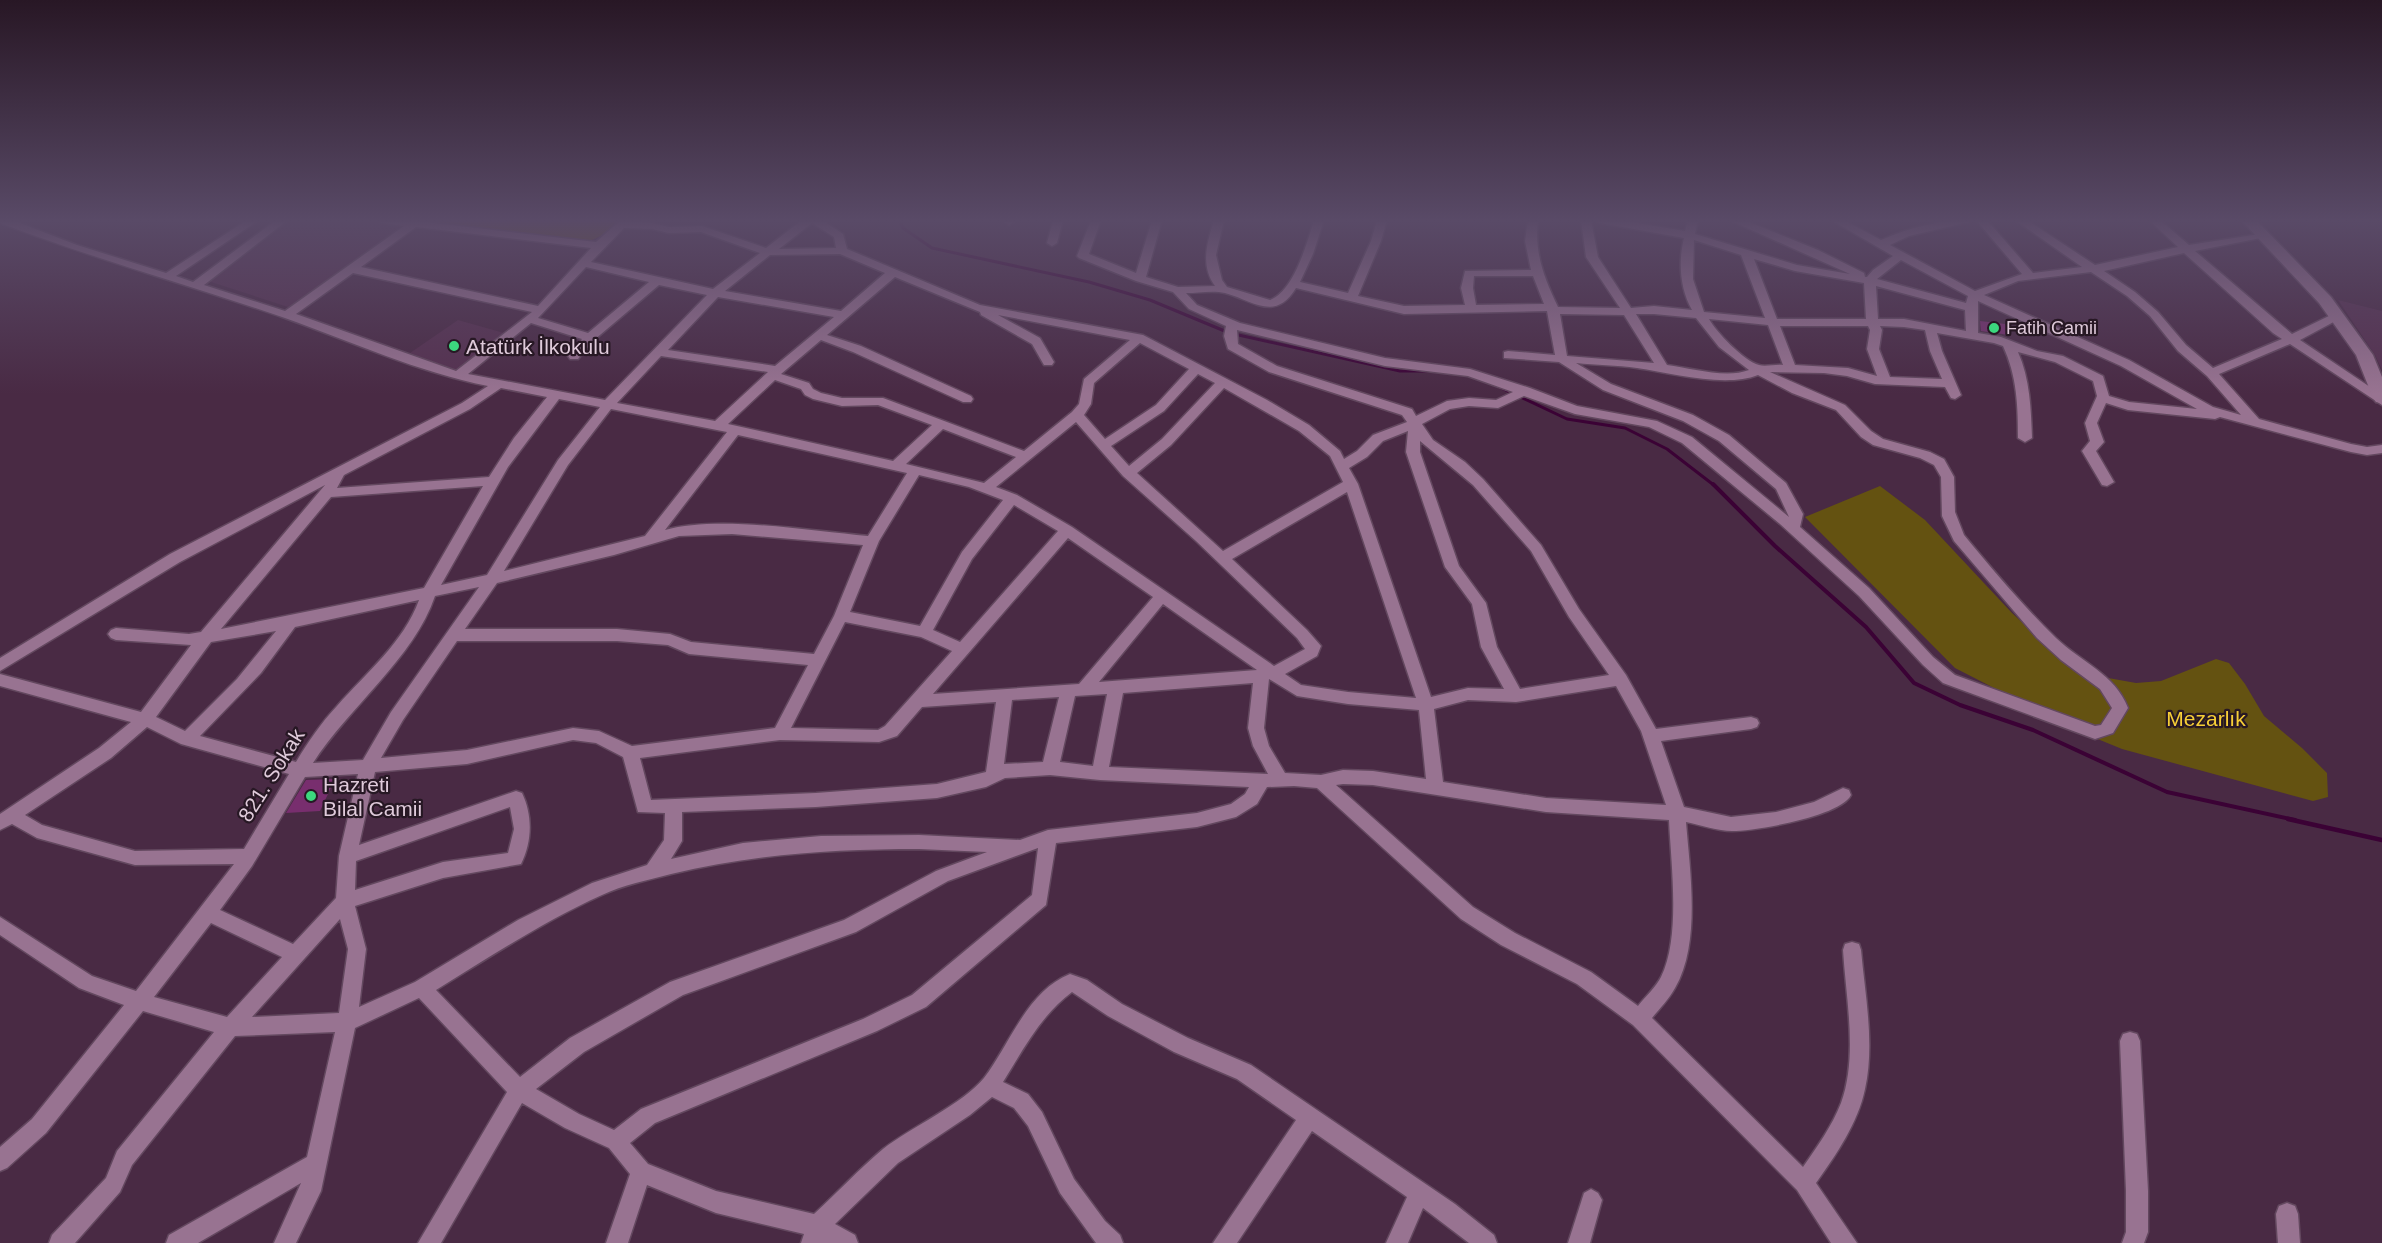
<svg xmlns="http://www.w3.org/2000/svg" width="2382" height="1243" font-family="Arial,sans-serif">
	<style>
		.built { fill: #55304f }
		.green { fill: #645211 }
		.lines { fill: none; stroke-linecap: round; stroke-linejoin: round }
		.stream-far2 { stroke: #3b0235; stroke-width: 3 }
		.stream-far1 { stroke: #3b0235; stroke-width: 4 }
		.stream { stroke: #3b0235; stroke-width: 4.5 }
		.building { fill: #782e6e }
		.street-casing { stroke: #63485f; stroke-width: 3 }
		.secondary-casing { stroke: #63485f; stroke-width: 3 }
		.street { fill: #987391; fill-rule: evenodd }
		.secondary { fill: #987391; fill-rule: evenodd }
		.poi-dot { fill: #3cd77e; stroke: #271824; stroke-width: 2 }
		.labels { text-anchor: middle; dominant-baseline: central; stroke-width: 4.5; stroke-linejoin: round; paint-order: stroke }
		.far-poi-label { font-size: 18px; fill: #dfcada; stroke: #271824; text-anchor: start }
		.poi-label { font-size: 21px; fill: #dfcada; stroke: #271824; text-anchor: start }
		.park-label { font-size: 21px; fill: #f6ce37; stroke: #271824 }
		.street-label { font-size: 21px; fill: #dfcada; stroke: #271824 }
	</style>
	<rect width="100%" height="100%" fill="#492a44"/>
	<!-- built -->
	<g class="built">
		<path d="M289 220H358L405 226 291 308 208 281Z"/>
		<path d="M2338 300 2382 311V370L2375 355Z"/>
		<path d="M458 320 504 333 456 370 410 353Z"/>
	</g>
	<!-- green -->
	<g class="green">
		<path d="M419 220H624C610 230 599 240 582 242Z"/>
		<path d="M1880 486 1925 520 2012 613 2075 672 2136 683 2161 681 2216 659 2229 663 2245 684 2264 716 2302 748 2327 773 2328 797 2313 801 2122 749 2078 731 1955 668 1805 517Z"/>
	</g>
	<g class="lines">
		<!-- stream-far2 -->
		<g class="stream-far2">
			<path d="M899 220 903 228 932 248 1089 282 1150 300 1227 332"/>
			<path d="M1234 334 1400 371H1430"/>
			<path d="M1495 385 1567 419 1625 428 1667 449 1715 486"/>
		</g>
		<!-- stream-far1 -->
		<path class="stream-far1" d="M1713 484 1775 546 1866 627 1914 683 1960 705 2033 730 2167 792 2295 820"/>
		<!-- stream -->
		<path class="stream" d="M2288 819 2382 840"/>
	</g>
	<!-- building -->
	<g class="building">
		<path d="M1980 321 2005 324 2009 335 1981 331Z"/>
		<path d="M335 779 320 811 286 813 306 780Z"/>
	</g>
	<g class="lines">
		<defs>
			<g id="street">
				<path d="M0 220H12L77 245 166 273 247 220H259L176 276 193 282 276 220H288L204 285 285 311 404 226 382 223 377 220H408L596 242 621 220H632L631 222 652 223 669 227 702 226 766 248 802 220H822L843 234 847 249 980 305 1143 335 1267 400 1309 425 1340 451 1344 459 1357 451 1373 435 1407 422 1402 415 1269 372 1228 349 1224 336 1226 326 1189 309 1173 292 1136 281 1079 258 1077 256 1091 220H1101L1089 254 1136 273 1152 220H1162L1146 277 1178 287 1215 286C1200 265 1207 243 1214 220H1224L1216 255 1222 280 1227 287 1270 300C1294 291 1307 243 1314 220H1324L1313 254 1300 282 1348 293 1371 241 1377 220H1387L1381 241 1358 296 1404 306 1465 305 1461 288 1465 271 1531 270 1525 241 1528 220H1538C1534 252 1544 278 1558 307L1620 308 1586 257 1581 220H1591L1598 257 1631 308 1654 306 1692 310C1680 289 1678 262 1684 238L1600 223 1595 220H1619L1685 231 1688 220H1698L1695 234 1797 265 1850 274 1729 220H1744L1818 250 1864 273 1865 277H1867L1873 270 1893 256 1831 220H1844L1881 240C1910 227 1940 220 1970 220L1969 222 1909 236 1890 245 1975 291 2022 274 1976 220H1987L2033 273 2082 267 2015 220H2027L2095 265 2178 247 2149 220H2160L2189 245 2266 233V237L2195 251 2292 334 2333 314H2341V318L2300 340 2382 395V405L2290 344 2219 374 2259 419 2351 444 2367 447 2382 445V453L2367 455 2351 452 2220 417 2215 419 2128 410 2106 403 2097 423 2104 442 2096 451 2114 482 2107 486 2102 485 2082 451 2090 441 2085 423 2097 396 2093 381 2055 362 2018 352C2030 379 2031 409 2032 438L2025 442 2018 438C2018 406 2017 376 2003 346L1994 343 1937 333 1942 351 1961 395 1955 399 1951 398 1945 387 1875 384 1847 376 1824 373 1770 372 1845 405 1871 431 1883 439 1930 452 1944 459 1954 477 1955 512 1964 535C1992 569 2024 607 2056 638 2081 662 2115 674 2128 708L2113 733 2095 739 1943 683 1923 665 1859 596 1780 524 1682 443 1649 427 1575 414 1524 396 1498 408 1469 406 1450 409 1422 424 1433 440 1465 462 1483 479 1541 545 1579 609 1626 675 1656 729 1751 717 1757 719 1759 723 1757 727 1751 729 1661 741 1684 807 1731 817 1776 812 1814 802 1843 788 1849 790 1851 795C1841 816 1756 831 1732 831 1718 831 1701 825 1686 822 1690 872 1701 943 1675 988 1669 999 1660 1008 1652 1018L1803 1167C1817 1147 1832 1126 1841 1103 1858 1056 1846 999 1843 950L1845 944 1852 942 1859 944 1861 950C1865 995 1875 1044 1865 1089 1858 1123 1836 1155 1816 1183L1857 1243H1831L1797 1190 1633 1025 1577 984 1501 945 1461 919 1317 788 1294 786 1267 787 1257 804 1236 817 1197 827 1056 843 1046 905 926 1007 877 1031 655 1123 630 1143 648 1164 716 1191 814 1214C837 1193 859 1169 883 1149 911 1127 963 1104 984 1078 1010 1044 1027 991 1070 974L1087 980 1122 1004 1188 1038 1251 1065 1455 1204 1494 1235 1497 1243H1469L1423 1208 1408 1243H1386L1407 1197 1312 1131 1237 1243H1213L1296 1120 1237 1079 1174 1052 1108 1016 1072 992C1041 1015 1023 1050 1003 1082L1028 1094 1042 1112 1074 1179 1105 1221 1120 1235 1123 1243H1096L1060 1193 1028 1126 1014 1108 992 1097 970 1115 898 1163 835 1224 855 1235 858 1243H801L804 1234 716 1213 647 1185 628 1243H606L630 1174 609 1148 565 1128 522 1103 441 1243H418L507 1092 419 998 355 1028 321 1191 296 1243H274L301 1183 198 1243H166L169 1235 307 1157 335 1032 235 1036 132 1165 120 1192 75 1243H49L52 1235 106 1178 117 1151 214 1032 143 1011 46 1133 7 1168 0 1171V1147L32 1119 124 1005 79 988 0 935V917L92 976 136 991 234 864 135 865 37 838 12 824 0 830V814L99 748 131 722 0 686V674L141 712 191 645 116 640 111 638 108 634 111 630 116 628 189 634 201 632 325 485 180 562 0 671V658L170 554 462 403 488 386C418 372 352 342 285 318 190 285 94 259 0 223ZM812 223 834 237 836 248 779 249ZM416 227 591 248 538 306 361 267ZM624 228 652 229 669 233 701 232 760 253 713 289 591 262ZM1694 240 1741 255 1765 318 1704 312 1693 279ZM2184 253 2273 333 2282 339 2213 368 2186 345 2158 312 2135 292 2104 271ZM840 254 885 273 841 311 725 291 770 255ZM1754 259 1795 271 1864 283 1866 319H1777ZM1901 260 1968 296 1966 303 1877 279ZM586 267 649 282 588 333 538 318ZM2091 272 2127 296 2150 316 2178 351 2207 376 2241 415 2213 407 2129 360 1984 295 2018 281ZM353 273 532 312 456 371 296 314ZM1474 276H1533L1544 304 1476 305 1473 288ZM895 277 980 312 981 315 1032 344 1044 365H1052L1054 362 1040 338 998 315 1130 340 1084 379 1079 404 1072 412 1024 451 883 398H842L821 393 813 389 809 383 781 374 821 340 853 352 963 402H971L973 399 971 396 861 346 827 335ZM659 285 707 295 605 400 468 374 531 323 582 339 568 356 570 359H578L594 340ZM1876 286 1965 310 1966 331 1904 319H1878ZM1296 288 1404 314 1547 311 1555 355 1508 351 1504 352V358L1559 362 1603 390 1683 421 1719 441 1776 489 1789 517 1692 437 1657 421 1577 406 1530 388 1470 369 1385 358 1240 323 1197 305 1186 293C1198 293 1213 290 1225 293 1254 301 1275 322 1296 288ZM718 297 834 317 775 366 668 350ZM1978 301 2121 366 2197 409 2129 402 2109 396 2103 376 2063 356 2037 351 2001 337 1978 333ZM1560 314 1624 315 1654 363 1567 356ZM1636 314H1654L1696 318 1719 347 1749 370C1726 379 1691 368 1667 365ZM1709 319 1768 325 1783 365C1776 364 1765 367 1759 365 1744 361 1716 332 1709 319ZM1780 326H1868L1870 330 1867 349 1877 376 1848 368 1795 365ZM1880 326 1904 327 1925 330 1930 351 1942 379 1890 377 1879 349 1882 330ZM1237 330 1385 366 1468 376 1513 392 1496 400 1469 398 1447 401 1416 416 1412 409 1277 366 1238 344ZM1140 343 1189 369 1156 405 1105 439 1084 415 1091 404 1094 383ZM661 356 768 372 715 421 617 403ZM1576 363C1596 365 1617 365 1637 368 1672 373 1725 388 1758 375L1792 393 1836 410 1861 437 1873 445 1920 458 1934 465 1941 477 1942 516 1954 541 2037 638 2061 660 2100 689 2112 708 2101 725 2095 726 1955 675 1933 657 1869 588 1800 527 1803 514 1786 483 1729 435 1693 415 1611 384ZM1198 374 1215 383 1162 439 1129 466 1111 446 1164 411ZM775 380 801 389 805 395 813 399 842 406 878 405 932 425 893 461 728 424ZM501 388 547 397 514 438 489 477 337 488 344 475 470 409ZM1224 388 1299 431 1330 456 1343 482 1223 551 1137 473 1171 445ZM559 399 600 407 558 460 487 575 441 585 508 467ZM611 409 727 432 645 536 504 571 568 465ZM1076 422 1123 476 1196 541 1297 638 1305 649 1274 666 1072 527 1017 495 996 487ZM943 429 1016 457 984 483 906 464ZM1408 431 1406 452 1445 567 1472 604 1481 647 1504 689 1468 688 1431 697 1358 484 1349 468 1367 457 1383 441ZM738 435 907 473 868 536C811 531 718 515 665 530ZM1420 441 1473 485 1531 551 1569 617 1609 675 1520 689 1497 647 1486 603 1459 566 1420 452ZM919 475 969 487 1003 500 962 552 920 626 850 612 879 541ZM483 486 424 588 221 629 331 497ZM1347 492 1416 698 1348 692 1301 685 1285 674 1317 656 1321 646 1307 630 1232 559ZM1014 505 1058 531 960 642 933 630 972 559ZM732 534 863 545 834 616 814 654 691 642 670 634 617 629H465L497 583 614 555 679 536ZM1068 538 1153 597 1079 684 933 694ZM479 587 391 712 363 760 313 763C349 707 414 658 435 596ZM419 600C404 642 366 673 337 706 321 723 308 742 296 762L200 736 261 673 295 627ZM1163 604 1257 670 1099 682ZM845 622 921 637 952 651 885 726 878 730 791 728ZM276 631 237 679 185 731 156 717 211 642ZM457 641H617L668 645 689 654 808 665 775 728 632 746 599 731 573 728 467 750 381 758 403 720ZM1269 679 1297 696 1348 704 1419 710 1426 779 1373 771 1343 770 1321 775 1285 773 1269 746 1264 728ZM1253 683 1248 728 1253 746 1268 774 1109 767 1123 693ZM1616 686 1641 731 1666 805 1546 798 1443 782 1434 709 1468 700 1516 702ZM1107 694 1093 766 1060 762 1075 696ZM1059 697 1043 762 1004 764 1012 700ZM996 702 986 772 937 784 816 793 651 800 640 758 780 740 879 742 897 736 922 707ZM147 727 181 744 289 774 244 849 135 851 42 825 25 815 111 758ZM573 740 596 743 623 757 638 812 665 813 664 840 647 865 592 883 518 920 415 982 359 1007 366 949 355 906 443 878 521 864C532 842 533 816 522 793L516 791 359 845 375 772 467 764ZM358 774 339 856 336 898 293 944 220 910 252 866 305 777ZM1050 775 1100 780 1249 787 1245 794 1231 804 1197 813 1048 830 1020 840 919 835 821 836 743 843 671 859 682 841V812L816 807 937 798 986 787 1005 778ZM1343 784 1373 785 1546 812 1669 820C1671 864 1681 937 1661 977 1656 987 1645 997 1638 1006L1591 972 1515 933 1473 907 1336 785ZM510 807 514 829 508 853 443 862 355 890 356 861ZM1038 848 1032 895 912 995 863 1019 641 1109 614 1130 579 1114 536 1089 584 1052 683 995 856 932 948 881ZM919 849 987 852 936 871 844 920 670 982 570 1038 520 1077 436 990C490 957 544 921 602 895 623 885 648 880 671 874 753 854 834 849 919 849ZM340 919 348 949 339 1013 252 1017ZM211 923 282 957 227 1017 154 997Z"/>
				<path d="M1002 220H1013L1014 222 1009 225Z"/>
				<path d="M1053 220H1063L1057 243 1052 246 1047 243Z"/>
				<path d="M2130 1032 2137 1034 2140 1041 2148 1191V1232L2144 1243H2122L2126 1232V1191L2120 1041 2123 1034Z"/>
				<path d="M1591 1189 1598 1193 1602 1200 1590 1243H1568L1584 1193Z"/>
				<path d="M2287 1203 2295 1206 2298 1214 2300 1243H2278L2276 1214 2279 1206Z"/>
			</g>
			<path id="secondary" d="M2241 220H2256L2331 297 2373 355 2382 377V403L2376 402 2373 398 2356 355 2319 303Z"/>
		</defs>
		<!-- street casing -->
		<use href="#street" class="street-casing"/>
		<!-- secondary casing -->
		<use href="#secondary" class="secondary-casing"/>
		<!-- street -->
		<use href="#street" class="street"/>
		<!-- secondary -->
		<use href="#secondary" class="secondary"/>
	</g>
	<!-- sky -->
	<linearGradient id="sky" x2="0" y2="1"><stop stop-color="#281725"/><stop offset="0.56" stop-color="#594a67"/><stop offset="1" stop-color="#594a67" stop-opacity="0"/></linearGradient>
	<rect width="2382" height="394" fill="url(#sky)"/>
	<!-- markers -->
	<g class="poi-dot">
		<circle cx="1994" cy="328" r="6"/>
		<circle cx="454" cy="346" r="6"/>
		<circle cx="311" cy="796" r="6"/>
	</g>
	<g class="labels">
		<!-- far-poi labels -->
		<g class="far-poi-label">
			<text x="2006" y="328">Fatih Camii</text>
		</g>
		<!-- poi labels -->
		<g class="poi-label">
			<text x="466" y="346">Atatürk İlkokulu</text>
			<text x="323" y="784">Hazreti<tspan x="323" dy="24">Bilal Camii</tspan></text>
		</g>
		<!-- park labels -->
		<g class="park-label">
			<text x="2206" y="718">Mezarlık</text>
		</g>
		<!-- street labels -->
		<g class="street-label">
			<text transform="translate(271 775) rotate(-58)">821. Sokak</text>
		</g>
	</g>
</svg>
